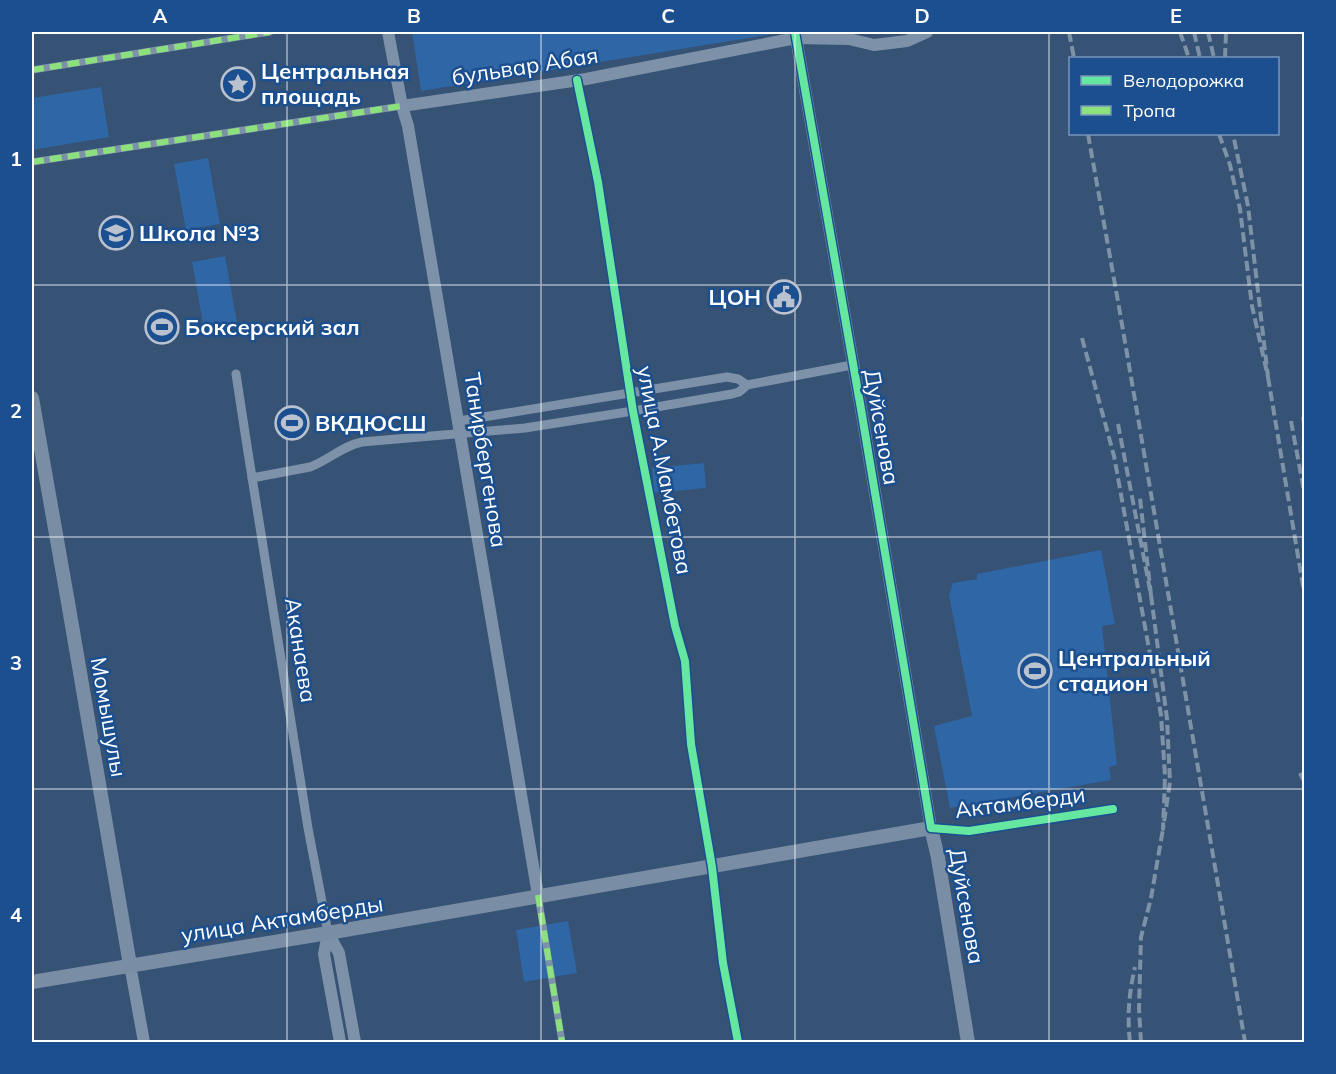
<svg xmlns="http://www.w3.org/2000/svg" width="1336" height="1074" font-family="Mulish,sans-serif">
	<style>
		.green { fill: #2f66a5 }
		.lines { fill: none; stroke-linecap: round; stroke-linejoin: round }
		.pedestrian { stroke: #7d92a8; stroke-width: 7 }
		.minor { stroke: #7d92a8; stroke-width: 9 }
		.tertiary { stroke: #7d92a8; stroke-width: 12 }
		.secondary { stroke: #798da4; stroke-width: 14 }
		.rail { stroke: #7e92a7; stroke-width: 4; stroke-dasharray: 10 4.5; stroke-linecap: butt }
		.quiet { stroke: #8de07e; stroke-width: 6; stroke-dasharray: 12 6; stroke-linecap: butt }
		.cycleway-casing { stroke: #1b4f8f; stroke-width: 11 }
		.cycleway { stroke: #66e7a1; stroke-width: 8 }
		.grid { fill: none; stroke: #fff; stroke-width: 1.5; stroke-opacity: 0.55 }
		.labels { text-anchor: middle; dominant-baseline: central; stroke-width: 5; stroke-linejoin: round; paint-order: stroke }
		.street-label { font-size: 22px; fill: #fff; stroke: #1b4f8f }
		.poi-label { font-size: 22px; font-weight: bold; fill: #fff; stroke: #1b4f8f; text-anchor: start }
		.neatline { fill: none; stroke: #fff; stroke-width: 2 }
		.grid-label { font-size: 20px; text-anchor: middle; font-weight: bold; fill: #fff }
	</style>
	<rect width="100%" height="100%" fill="#365274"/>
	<!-- green -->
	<g class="green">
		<path d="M412 32H786L421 91Z"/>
		<path d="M101 87 109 137 32 150V98Z"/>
		<path d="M208 158 220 224 186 230 174 164Z"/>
		<path d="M225 256 237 323 204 329 192 262Z"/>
		<path d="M704 463 706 488 654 493 652 468Z"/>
		<path d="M1101 550 1115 624 1102 626 1117 765 1109 767 1111 780 950 808 934 726 972 716 949 595 953 583 977 579V574Z"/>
		<path d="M568 921 577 973 524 982 516 930Z"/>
	</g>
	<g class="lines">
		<!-- pedestrian -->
		<g class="pedestrian">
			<path d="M32 70 270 32"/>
			<path d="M32 162 402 106"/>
			<path d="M538 895 562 1042"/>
		</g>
		<!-- minor -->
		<g class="minor">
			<path d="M577 80 598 182 633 411 675 626 685 661 691 744 712 867 723 963 738 1042"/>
			<path d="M236 374 247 446 308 828 328 933"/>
			<path d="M459 421 727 377 738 379 747 385"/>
			<path d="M252 478 310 467C329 460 342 446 362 442L525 428 633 411 732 394 739 392 747 385 852 365"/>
			<path d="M931 828 969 831 1113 809"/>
		</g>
		<!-- tertiary -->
		<g class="tertiary">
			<path d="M388 32 402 106 408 126 538 895"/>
			<path d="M795 32 861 409 931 828"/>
			<path d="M402 106 586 79 796 38 849 39 874 45 907 41 927 32"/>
			<path d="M328 933 339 953 355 1042"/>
			<path d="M328 933 324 954 340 1042"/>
			<path d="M130 965 144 1042"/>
		</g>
		<!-- secondary -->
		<g class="secondary">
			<path d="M32 398 69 608 130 965"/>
			<path d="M32 982 328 933 931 828 938 858 968 1042"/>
		</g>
		<!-- rail -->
		<g class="rail">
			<path d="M1069 32 1074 58"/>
			<path d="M1180 32 1189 58"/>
			<path d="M1194 32 1200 58"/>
			<path d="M1208 32 1214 58"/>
			<path d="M1225 58 1226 32"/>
			<path d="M1088 134 1119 307 1245 1042"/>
			<path d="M1219 134 1230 165 1240 209 1252 306 1268 377 1248 206 1233 134"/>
			<path d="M1082 338 1114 456 1161 715 1165 776 1163 829 1170 782 1167 719 1151 595"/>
			<path d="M1268 377 1304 592"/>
			<path d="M1303 417 1304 423"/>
			<path d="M1291 421 1304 491"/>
			<path d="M1118 424 1151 595 1140 498"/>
			<path d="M1300 773 1304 781"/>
			<path d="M1130 1042C1127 1015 1129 993 1135 967"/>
			<path d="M1141 1042 1139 1009 1141 937 1151 898 1163 829"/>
		</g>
		<!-- quiet -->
		<g class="quiet">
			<path d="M32 70 270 32"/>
			<path d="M32 162 402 106"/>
			<path d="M538 895 562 1042"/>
		</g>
		<defs>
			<g id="cycleway">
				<path d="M795 32 861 409 931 828 969 831 1113 809"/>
				<path d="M577 80 598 182 633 411 675 626 685 661 691 744 712 867 723 963 738 1042"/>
			</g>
		</defs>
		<!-- cycleway casing -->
		<use href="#cycleway" class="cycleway-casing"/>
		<!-- cycleway -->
		<use href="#cycleway" class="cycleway"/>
	</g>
	<!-- grid -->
	<path class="grid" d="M287 32V1042M541 32V1042M795 32V1042M1049 32V1042M32 285H1304M32 537H1304M32 789H1304"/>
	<!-- icons -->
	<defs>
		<symbol id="sight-ring" viewBox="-11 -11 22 22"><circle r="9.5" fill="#1b4f8f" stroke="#b9c2ce" stroke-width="1.5"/><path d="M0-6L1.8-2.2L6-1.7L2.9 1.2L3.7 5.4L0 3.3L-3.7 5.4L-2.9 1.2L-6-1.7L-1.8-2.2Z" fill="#b9c2ce"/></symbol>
		<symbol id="school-ring" viewBox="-11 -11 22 22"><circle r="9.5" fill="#1b4f8f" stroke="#b9c2ce" stroke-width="1.5"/><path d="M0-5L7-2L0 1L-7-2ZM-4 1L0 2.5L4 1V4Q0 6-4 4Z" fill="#b9c2ce"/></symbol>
		<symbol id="civic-ring" viewBox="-11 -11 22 22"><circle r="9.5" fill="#1b4f8f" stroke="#b9c2ce" stroke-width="1.5"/><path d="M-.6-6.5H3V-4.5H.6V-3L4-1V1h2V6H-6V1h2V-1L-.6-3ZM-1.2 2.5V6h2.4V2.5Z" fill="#b9c2ce"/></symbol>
		<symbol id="stadium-ring" viewBox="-11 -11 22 22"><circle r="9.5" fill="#1b4f8f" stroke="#b9c2ce" stroke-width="1.5"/><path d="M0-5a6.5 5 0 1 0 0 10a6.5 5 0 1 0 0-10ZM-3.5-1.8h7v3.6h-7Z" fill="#b9c2ce"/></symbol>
	</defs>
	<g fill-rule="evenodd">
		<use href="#sight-ring" x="219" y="65" width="38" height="38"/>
		<use href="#school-ring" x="97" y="214" width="38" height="38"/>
		<use href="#civic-ring" x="765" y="278" width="38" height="38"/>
		<use href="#stadium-ring" x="143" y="308" width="38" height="38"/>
		<use href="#stadium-ring" x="273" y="404" width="38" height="38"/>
		<use href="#stadium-ring" x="1016" y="652" width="38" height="38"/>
	</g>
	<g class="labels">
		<!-- street labels -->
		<g class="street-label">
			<text transform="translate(525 66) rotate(-9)">бульвар Абая</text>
			<text transform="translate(882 427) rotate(80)">Дуйсенова</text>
			<text transform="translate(486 460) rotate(81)">Танирбергенова</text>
			<text transform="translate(665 470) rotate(79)">улица А.Мамбетова</text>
			<text transform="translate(301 650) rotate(81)">Аканаева</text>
			<text transform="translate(109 717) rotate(80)">Момышулы</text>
			<text transform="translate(1020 802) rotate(-7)">Актамберди</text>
			<text transform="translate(967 906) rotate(80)">Дуйсенова</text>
			<text transform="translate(282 919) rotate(-9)">улица Актамберды</text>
		</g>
		<!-- poi labels -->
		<g class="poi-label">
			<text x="261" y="71">Центральная<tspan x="261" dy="25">площадь</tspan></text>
			<text x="139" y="233">Школа №3</text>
			<text x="761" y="297" text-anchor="end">ЦОН</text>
			<text x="185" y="327">Боксерский зал</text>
			<text x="315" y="423">ВКДЮСШ</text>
			<text x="1058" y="658">Центральный<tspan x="1058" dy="25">стадион</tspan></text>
		</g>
	</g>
	<!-- border -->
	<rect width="1336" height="1074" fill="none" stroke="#1b4f8f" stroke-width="66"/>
	<!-- legend -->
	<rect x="1069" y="57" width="210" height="78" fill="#1b4f8f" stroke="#7695bc" stroke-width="1.5"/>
	<rect x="1081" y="76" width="30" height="9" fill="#66e7a1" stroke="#7695bc" stroke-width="1.5"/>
	<text x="1123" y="87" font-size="18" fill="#ffffff">Велодорожка</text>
	<rect x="1081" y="106" width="30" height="9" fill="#8de07e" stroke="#7695bc" stroke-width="1.5"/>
	<text x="1123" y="117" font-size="18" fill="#ffffff">Тропа</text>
	<rect x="33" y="33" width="1270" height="1008" class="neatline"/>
	<g class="grid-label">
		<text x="160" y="23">A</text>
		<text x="414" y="23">B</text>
		<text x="668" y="23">C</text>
		<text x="922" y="23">D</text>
		<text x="1176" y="23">E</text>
		<text x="16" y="166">1</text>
		<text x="16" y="418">2</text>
		<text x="16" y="670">3</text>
		<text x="16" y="922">4</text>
	</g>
</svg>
